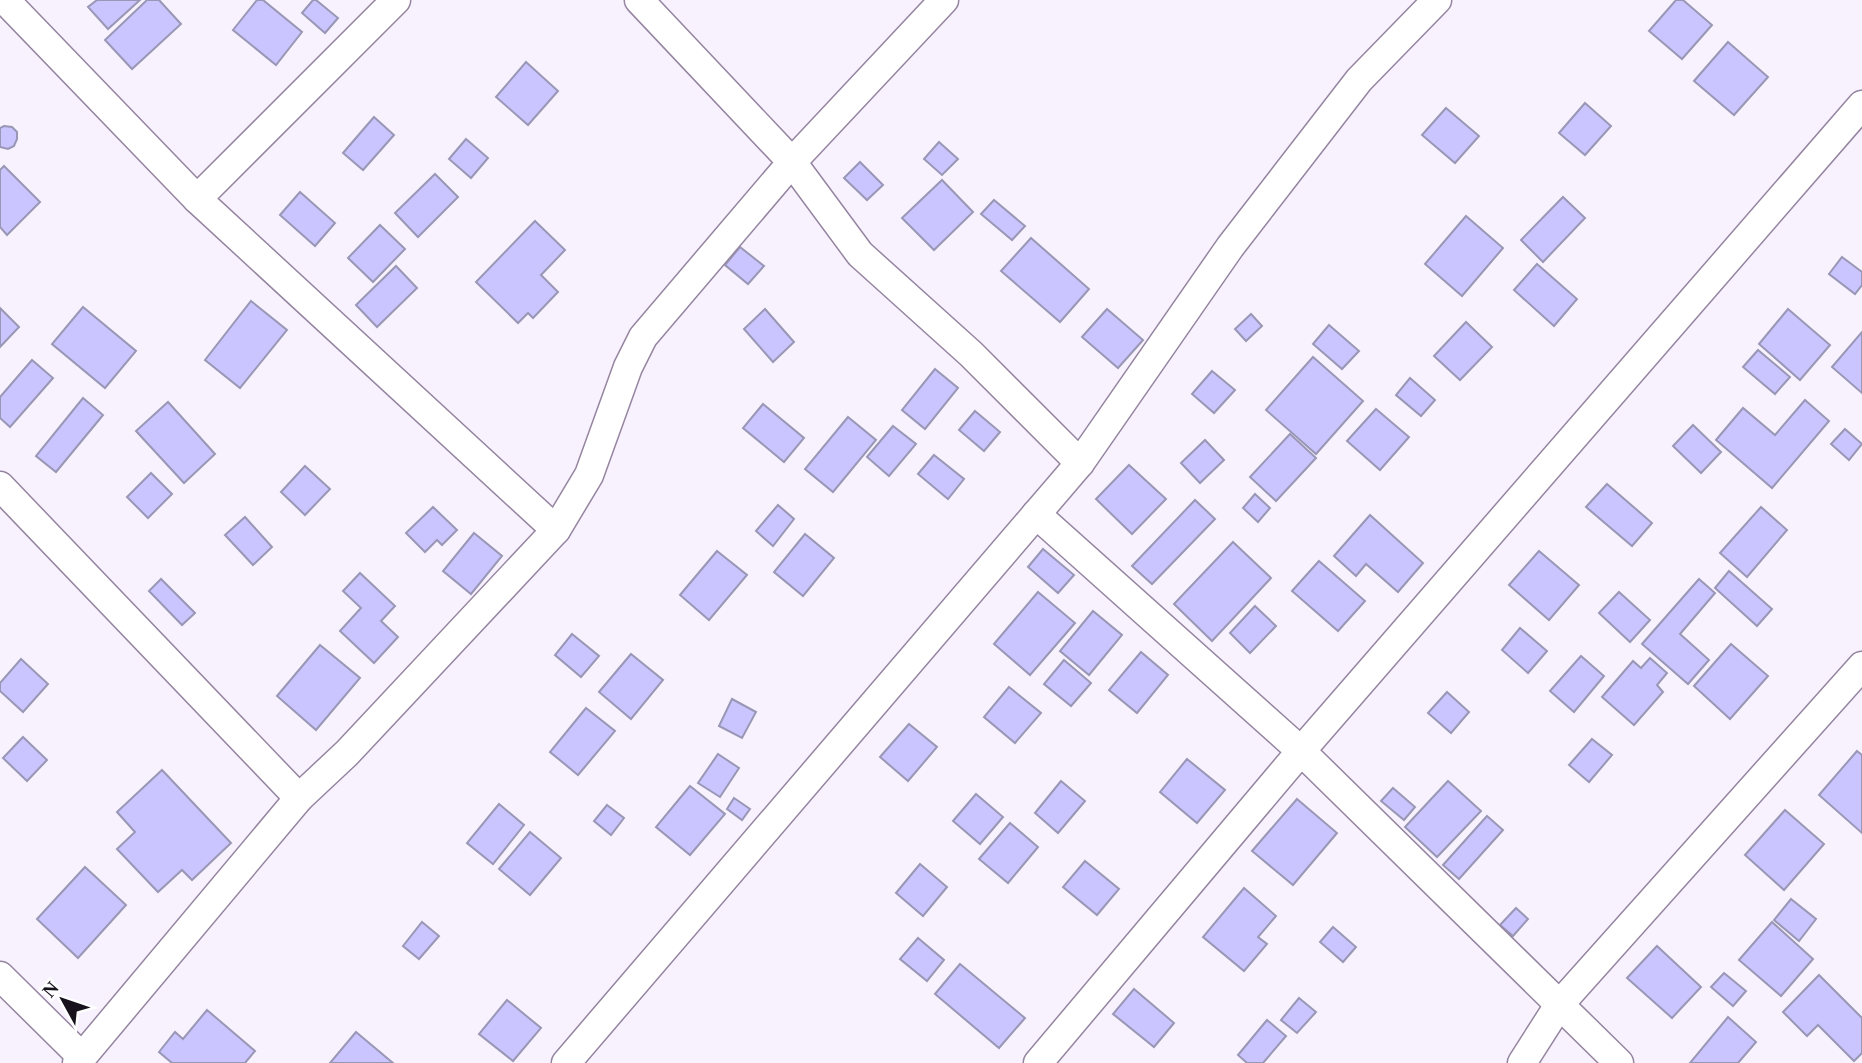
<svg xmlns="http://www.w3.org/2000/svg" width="1862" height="1063" font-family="'Times New Roman',serif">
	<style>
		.building { fill: #cac5fe; stroke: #9997b5; stroke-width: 2 }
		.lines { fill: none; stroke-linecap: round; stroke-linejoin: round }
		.street-casing { stroke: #9585a0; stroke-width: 31 }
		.street { stroke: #fff; stroke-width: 28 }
	</style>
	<rect width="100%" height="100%" fill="#f8f2fe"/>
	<!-- building -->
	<g class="building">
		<path d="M97 0H140L108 29 88 7Z"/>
		<path d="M147 0H159L181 24 132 69 105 40Z"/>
		<path d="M257 0H263L302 32 276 65 233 30Z"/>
		<path d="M313 0H316L338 18 325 33 302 13Z"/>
		<path d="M1676 0H1683L1712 25 1682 59 1649 31Z"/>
		<path d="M1728 42 1768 77 1734 115 1694 81Z"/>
		<path d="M526 62 558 91 528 125 496 97Z"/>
		<path d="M1585 103 1611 126 1585 155 1559 133Z"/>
		<path d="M1446 108 1479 136 1455 163 1422 135Z"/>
		<path d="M374 117 394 135 363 170 343 153Z"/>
		<path d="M4 126 12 127 17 132V139L14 146 8 149 0 147V128Z"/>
		<path d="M466 139 488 158 471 178 449 159Z"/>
		<path d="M939 142 958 159 942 175 924 159Z"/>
		<path d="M860 162 883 185 867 200 844 178Z"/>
		<path d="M4 166 40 202 7 235 0 227V170Z"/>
		<path d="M435 174 458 197 418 237 395 213Z"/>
		<path d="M942 180 973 212 934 250 902 218Z"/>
		<path d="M300 192 335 223 315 246 280 215Z"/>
		<path d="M1563 197 1585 218 1543 262 1521 240Z"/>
		<path d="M994 200 1025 226 1012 240 981 214Z"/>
		<path d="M1466 216 1503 248 1462 296 1425 264Z"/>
		<path d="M535 221 565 250 541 275 558 292 533 318 528 313 518 323 476 282Z"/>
		<path d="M380 225 405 249 373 282 348 258Z"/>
		<path d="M1031 238 1089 289 1060 322 1001 271Z"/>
		<path d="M740 247 764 266 748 284 725 265Z"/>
		<path d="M1842 257 1862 272V285L1855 294 1829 274Z"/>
		<path d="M1537 264 1577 299 1554 326 1514 290Z"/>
		<path d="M396 266 417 288 377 327 356 305Z"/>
		<path d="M251 301 287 330 240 388 205 360Z"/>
		<path d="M83 307 136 351 105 388 52 344Z"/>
		<path d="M0 308 19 327 0 347Z"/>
		<path d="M765 309 794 342 773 362 744 329Z"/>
		<path d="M1107 309 1143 340 1118 368 1082 337Z"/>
		<path d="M1788 309 1830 345 1800 380 1759 344Z"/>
		<path d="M1251 314 1262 326 1246 341 1235 329Z"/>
		<path d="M1466 322 1492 347 1460 380 1434 356Z"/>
		<path d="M1329 325 1359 351 1342 369 1313 344Z"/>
		<path d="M1862 332V393L1832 367Z"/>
		<path d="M1758 350 1790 377 1775 394 1743 367Z"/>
		<path d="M1313 357 1363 401 1316 454 1266 410Z"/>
		<path d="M32 360 53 378 10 427 0 418V397Z"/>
		<path d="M935 369 958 388 925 429 902 410Z"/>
		<path d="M1212 371 1235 390 1214 413 1192 394Z"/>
		<path d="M1410 378 1435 400 1421 416 1396 395Z"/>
		<path d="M83 398 103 415 56 472 36 456Z"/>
		<path d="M1805 400 1829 421 1772 488 1716 440 1743 408 1775 435Z"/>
		<path d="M168 402 215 454 184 483 136 431Z"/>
		<path d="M763 404 804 438 784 462 743 428Z"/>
		<path d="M1376 409 1409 437 1380 470 1347 441Z"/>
		<path d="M975 411 1000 432 984 451 959 430Z"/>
		<path d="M848 417 876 440 833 492 805 469Z"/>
		<path d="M1693 425 1721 452 1701 473 1673 446Z"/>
		<path d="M893 426 916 444 889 476 867 457Z"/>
		<path d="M1845 429 1862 444 1849 460 1831 444Z"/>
		<path d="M1290 434 1316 458 1276 501 1250 477Z"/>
		<path d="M1205 440 1224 460 1200 483 1181 463Z"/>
		<path d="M934 455 964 479 948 499 918 474Z"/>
		<path d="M1129 465 1166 499 1132 534 1096 499Z"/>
		<path d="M305 466 330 489 305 515 281 492Z"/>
		<path d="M151 473 172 494 148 518 127 497Z"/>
		<path d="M1607 484 1652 523 1632 546 1586 507Z"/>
		<path d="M1255 494 1270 508 1258 522 1243 508Z"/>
		<path d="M1195 500 1215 519 1152 584 1132 566Z"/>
		<path d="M778 505 794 519 773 546 756 531Z"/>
		<path d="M433 507 457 530 442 545 437 540 425 552 406 533Z"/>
		<path d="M1761 507 1787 530 1747 577 1720 553Z"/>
		<path d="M1370 515 1423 563 1398 592 1366 564 1356 576 1334 556Z"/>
		<path d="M245 517 272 547 253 565 225 535Z"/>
		<path d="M474 533 502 556 471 594 443 571Z"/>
		<path d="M805 534 834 558 803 596 774 572Z"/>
		<path d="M1233 542 1271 578 1212 641 1174 604Z"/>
		<path d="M1043 549 1074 575 1058 593 1028 567Z"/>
		<path d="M717 551 747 575 709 620 680 595Z"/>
		<path d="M1539 551 1579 585 1549 620 1509 585Z"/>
		<path d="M1319 561 1365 601 1338 631 1292 591Z"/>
		<path d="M1729 571 1772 609 1757 626 1715 588Z"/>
		<path d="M360 573 395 606 381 621 398 637 374 663 340 631 361 608 343 591Z"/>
		<path d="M161 579 195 613 182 625 149 591Z"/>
		<path d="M1699 579 1715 593 1680 634 1709 660 1688 684 1642 644Z"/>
		<path d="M1038 592 1075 623 1030 675 994 644Z"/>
		<path d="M1619 592 1650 620 1630 642 1599 613Z"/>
		<path d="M1255 606 1276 626 1250 653 1230 633Z"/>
		<path d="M1093 611 1122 635 1089 675 1060 651Z"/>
		<path d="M1520 628 1547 651 1528 673 1502 650Z"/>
		<path d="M572 634 599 656 581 677 555 655Z"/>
		<path d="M1731 644 1768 676 1730 719 1694 686Z"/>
		<path d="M320 645 360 678 316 730 277 696Z"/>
		<path d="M1141 652 1168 675 1137 713 1109 690Z"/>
		<path d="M631 654 663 680 631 719 599 692Z"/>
		<path d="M1581 656 1604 676 1574 712 1550 691Z"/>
		<path d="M1650 658 1667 673 1657 685 1663 692 1634 725 1602 697 1633 661 1641 668Z"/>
		<path d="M21 659 48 684 23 712 0 691V683Z"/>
		<path d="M1064 660 1091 683 1071 706 1044 684Z"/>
		<path d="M1009 687 1041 713 1015 743 984 717Z"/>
		<path d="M1447 692 1469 712 1451 733 1428 713Z"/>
		<path d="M732 699 756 712 742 738 719 726Z"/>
		<path d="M586 708 615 731 578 775 550 752Z"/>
		<path d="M909 724 937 747 908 781 880 757Z"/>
		<path d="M23 737 47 760 27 781 3 758Z"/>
		<path d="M1592 739 1612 755 1589 782 1569 765Z"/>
		<path d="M1857 751 1862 755V833L1819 795Z"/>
		<path d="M718 754 739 768 720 797 698 783Z"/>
		<path d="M1187 759 1225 790 1197 823 1160 792Z"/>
		<path d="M162 770 231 843 192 880 182 870 158 892 117 849 135 832 117 812Z"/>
		<path d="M1061 781 1085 801 1058 833 1035 813Z"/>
		<path d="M1448 781 1481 811 1437 857 1405 827Z"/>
		<path d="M690 786 725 814 690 855 656 827Z"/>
		<path d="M1393 788 1415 807 1404 820 1381 801Z"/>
		<path d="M976 794 1003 817 980 844 953 821Z"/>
		<path d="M734 798 750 809 742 820 727 809Z"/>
		<path d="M1297 799 1337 833 1293 885 1252 851Z"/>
		<path d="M499 804 524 825 493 864 467 843Z"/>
		<path d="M607 805 624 818 611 835 594 821Z"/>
		<path d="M1785 810 1824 844 1784 890 1745 855Z"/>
		<path d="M1487 816 1503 830 1459 879 1443 865Z"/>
		<path d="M1010 823 1038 847 1008 883 979 859Z"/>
		<path d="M530 832 561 858 530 895 499 869Z"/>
		<path d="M1085 861 1119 889 1097 915 1063 887Z"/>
		<path d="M920 864 947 887 923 916 896 893Z"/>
		<path d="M85 867 126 905 78 958 37 919Z"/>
		<path d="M1244 888 1276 916 1258 937 1267 944 1244 971 1203 937Z"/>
		<path d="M1791 899 1816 919 1799 941 1774 920Z"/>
		<path d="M1516 908 1528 919 1513 936 1500 925Z"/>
		<path d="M422 922 439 936 419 959 403 946Z"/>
		<path d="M1772 922 1813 959 1781 996 1739 960Z"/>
		<path d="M1333 927 1356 947 1343 962 1320 942Z"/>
		<path d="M918 938 944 960 927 981 900 959Z"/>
		<path d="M1657 946 1701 987 1672 1018 1627 978Z"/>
		<path d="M960 964 1025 1018 999 1048 935 994Z"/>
		<path d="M1724 973 1746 991 1733 1006 1711 987Z"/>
		<path d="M1819 975 1862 1018V1053L1854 1061 1818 1025 1807 1036 1783 1012Z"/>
		<path d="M1134 989 1174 1023 1154 1047 1113 1014Z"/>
		<path d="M1299 998 1316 1012 1297 1033 1281 1020Z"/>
		<path d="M507 1000 541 1028 513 1061 479 1034Z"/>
		<path d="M207 1010 255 1051 245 1063H172L159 1052 175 1032 183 1039Z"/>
		<path d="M1728 1017 1756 1042 1738 1063H1690Z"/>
		<path d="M1267 1020 1286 1036 1263 1063H1247L1238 1055Z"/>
		<path d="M356 1032 393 1063H330Z"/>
	</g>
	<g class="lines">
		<defs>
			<g id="street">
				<path d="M5 0 197 199 556 530"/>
				<path d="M639 0 792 162 860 254 971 354 1080 463"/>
				<path d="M197 199 396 0"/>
				<path d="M0 486 299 798"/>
				<path d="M1036 514 1301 751 1619 1063"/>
				<path d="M0 976 82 1057"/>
				<path d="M77 1063 299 798 347 753 556 530 589 475 628 367 643 337 792 162 944 0"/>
				<path d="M566 1063 1080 463 1230 247 1359 80 1437 0"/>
				<path d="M1038 1063 1301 751 1862 105"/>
				<path d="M1522 1063 1559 1005 1862 666"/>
			</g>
		</defs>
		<!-- street casing -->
		<use href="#street" class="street-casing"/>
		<!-- street -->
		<use href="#street" class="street"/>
	</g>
	<!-- north arrow -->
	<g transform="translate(63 1000) rotate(310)" stroke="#ffffff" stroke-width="5" paint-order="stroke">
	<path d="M0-5L12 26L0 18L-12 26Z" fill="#18121c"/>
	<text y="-10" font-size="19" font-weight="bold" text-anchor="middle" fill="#18121c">N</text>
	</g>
</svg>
